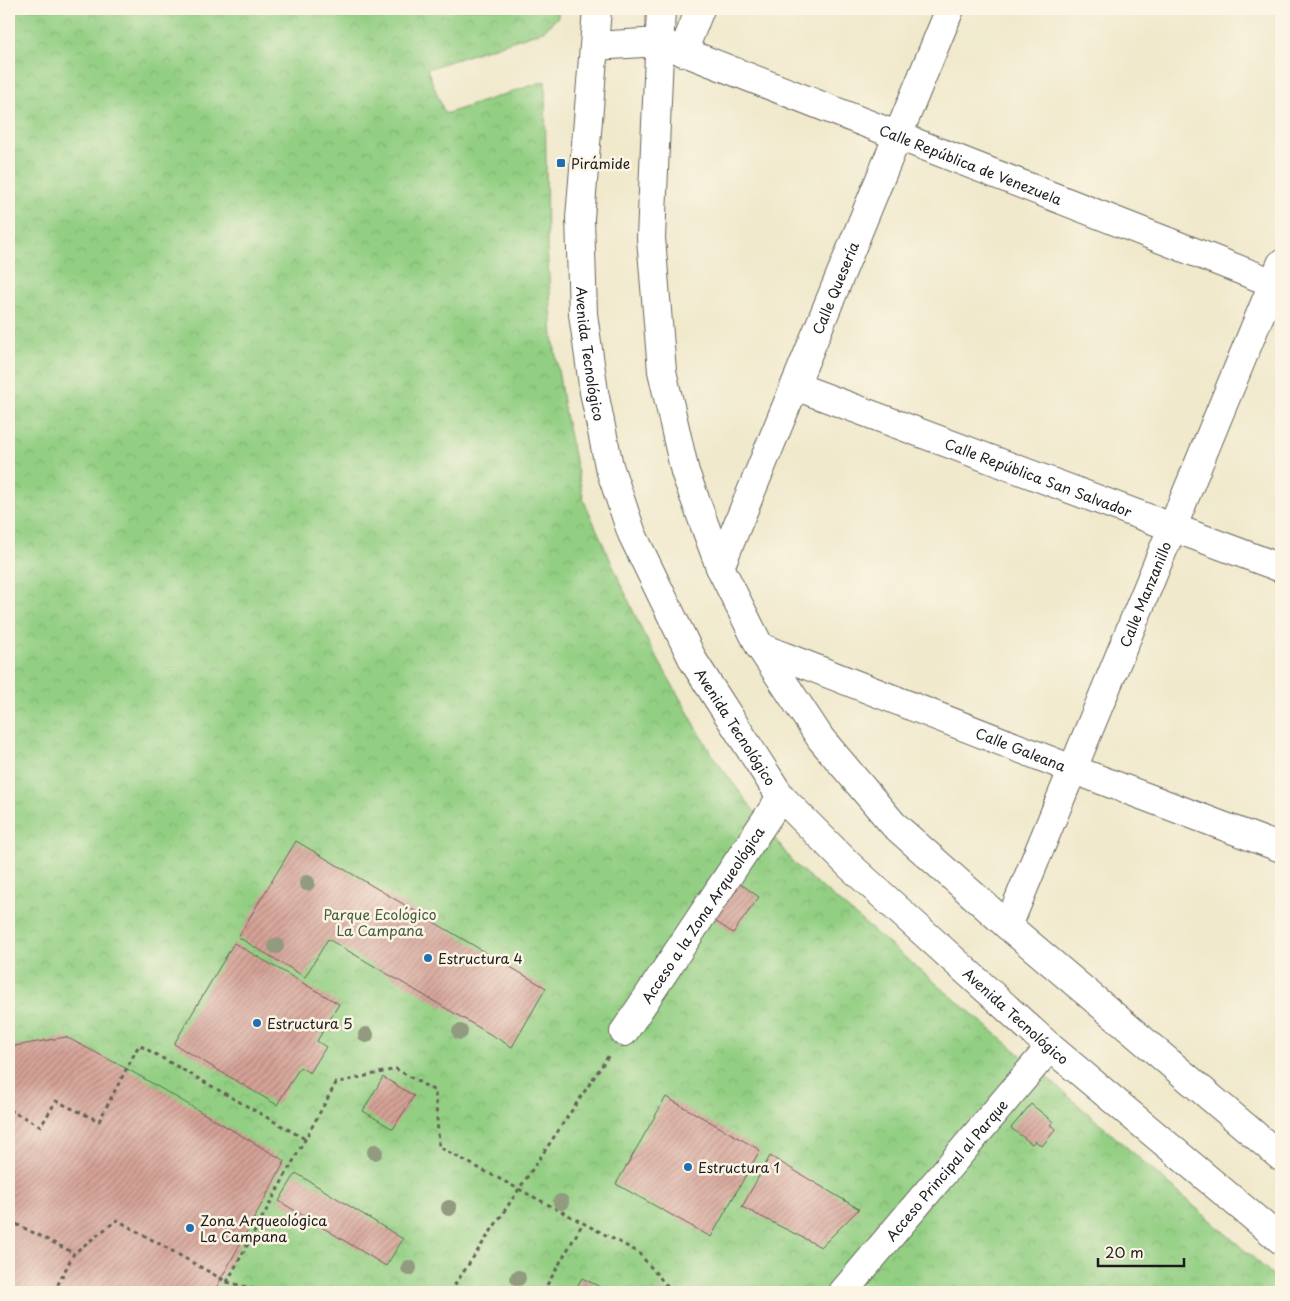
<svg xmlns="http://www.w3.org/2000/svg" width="1290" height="1301" font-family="'Playpen Sans',sans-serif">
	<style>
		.park { fill: url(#park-crowns); stroke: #587650 }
		.building { fill: url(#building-hatch) }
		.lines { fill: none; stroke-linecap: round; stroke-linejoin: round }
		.minor-casing { stroke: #66645a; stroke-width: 30 }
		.major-casing { stroke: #66645a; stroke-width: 30 }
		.path { stroke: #66645a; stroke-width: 3; stroke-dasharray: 4 4; stroke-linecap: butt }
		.minor { stroke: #fff; stroke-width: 28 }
		.major { stroke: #fff; stroke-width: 28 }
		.tree { fill: #929b7f }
		.poi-dot { fill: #1f6fb2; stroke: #fcf5e5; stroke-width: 2 }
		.labels { text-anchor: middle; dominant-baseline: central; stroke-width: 5; stroke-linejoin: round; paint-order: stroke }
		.poi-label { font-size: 14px; fill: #1c1c1c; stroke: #fcf5e5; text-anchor: start }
		.street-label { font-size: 14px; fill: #1c1c1c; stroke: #fcf5e5 }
		.park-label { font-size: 14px; fill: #465b40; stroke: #fcf5e5 }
	</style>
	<defs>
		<pattern id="park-crowns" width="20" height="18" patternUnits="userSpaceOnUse" patternTransform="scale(1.25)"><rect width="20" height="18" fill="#93cf83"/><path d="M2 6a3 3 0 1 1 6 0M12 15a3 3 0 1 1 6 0" fill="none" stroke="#7eb171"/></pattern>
		<pattern id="building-hatch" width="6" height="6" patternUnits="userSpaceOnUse" patternTransform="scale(1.25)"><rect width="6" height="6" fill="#d5a297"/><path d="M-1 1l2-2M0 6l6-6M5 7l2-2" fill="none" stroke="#ac837a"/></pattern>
	</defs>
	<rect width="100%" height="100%" fill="#fcf5e5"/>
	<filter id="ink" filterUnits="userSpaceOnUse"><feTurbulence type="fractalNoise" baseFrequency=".02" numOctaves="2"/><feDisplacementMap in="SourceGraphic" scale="10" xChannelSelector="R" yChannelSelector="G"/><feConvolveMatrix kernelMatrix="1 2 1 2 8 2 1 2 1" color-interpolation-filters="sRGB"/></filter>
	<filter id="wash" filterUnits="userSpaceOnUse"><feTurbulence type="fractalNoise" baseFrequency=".0096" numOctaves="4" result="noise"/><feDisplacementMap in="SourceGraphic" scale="20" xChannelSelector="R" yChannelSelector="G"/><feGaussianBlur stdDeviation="1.12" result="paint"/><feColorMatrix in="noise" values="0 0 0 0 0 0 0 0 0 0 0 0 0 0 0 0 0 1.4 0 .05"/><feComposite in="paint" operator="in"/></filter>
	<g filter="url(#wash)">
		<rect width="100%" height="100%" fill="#f0e9cc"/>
		<!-- park -->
		<path class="park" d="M9 9H558V17L543 31 427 69 445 114 545 81 547 247 553 338 565 414 584 501 643 633 712 755 794 864 1021 1055 1281 1282V1292H9Z"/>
		<g id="blocks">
			<!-- building -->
			<g class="building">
				<path d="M296 841 546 988 512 1047 328 939 305 977 238 937Z"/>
				<path d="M738 882 759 897 733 933 712 919Z"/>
				<path d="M234 943 339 1004 317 1041 326 1047 310 1073 300 1067 277 1105 174 1044Z"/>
				<path d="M66 1037 131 1071 285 1161 214 1292H9V1047Z"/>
				<path d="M383 1077 414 1096 393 1129 363 1111Z"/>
				<path d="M666 1097 760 1150 711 1237 616 1184Z"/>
				<path d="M1031 1104 1053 1122 1050 1125 1056 1129 1042 1146 1035 1141 1032 1144 1011 1128Z"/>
				<path d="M770 1156 859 1209 821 1247 742 1207Z"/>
				<path d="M296 1173 403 1239 386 1266 279 1201Z"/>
				<path d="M582 1278 610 1292H574Z"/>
			</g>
		</g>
	</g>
	<g filter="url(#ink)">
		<use href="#blocks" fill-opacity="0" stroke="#66645a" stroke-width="1"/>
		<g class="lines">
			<defs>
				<g id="minor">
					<path id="s1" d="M595 46 659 42 1281 286"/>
					<path d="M683 52 700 9"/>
					<path id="s2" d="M795 386 1281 568"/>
					<path id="s3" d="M720 567 950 9"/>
					<path id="s4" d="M760 647 1072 769 1281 848"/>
					<path id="s5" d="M1008 926 1281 264"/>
					<path id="s6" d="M624 1032 781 797"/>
					<path id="s7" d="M843 1292 1050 1047"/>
				</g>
				<g id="major">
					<path id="s8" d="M597 9 580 218 583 314 594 392 609 466 632 534 694 662 781 797 850 866 1050 1047 1281 1240"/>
					<path d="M661 9 651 238 662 371 685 472 720 567 760 647 821 739 893 824 1008 926 1281 1157"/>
				</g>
			</defs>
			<!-- minor casing -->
			<use href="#minor" class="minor-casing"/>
			<!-- major casing -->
			<use href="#major" class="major-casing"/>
			<!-- path -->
			<g class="path">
				<path d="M9 1110 41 1126 56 1101 99 1121 139 1045 305 1139"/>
				<path d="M9 1225 14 1223 74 1253"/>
				<path d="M227 1282 266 1292"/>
				<path d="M54 1292 74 1253 117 1220 227 1282 336 1083 396 1069 435 1091 439 1147 638 1252 672 1292"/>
				<path d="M450 1292 609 1055"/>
				<path d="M543 1292 583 1223"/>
			</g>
			<!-- minor -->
			<use href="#minor" class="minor"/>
			<!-- major -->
			<use href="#major" class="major"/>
		</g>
		<!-- trees -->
		<g class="tree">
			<circle cx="307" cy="883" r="8"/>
			<circle cx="276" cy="946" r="8"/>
			<circle cx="460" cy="1032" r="8"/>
			<circle cx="366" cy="1035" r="8"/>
			<circle cx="375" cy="1152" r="8"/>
			<circle cx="561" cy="1202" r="8"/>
			<circle cx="449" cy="1208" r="8"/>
			<circle cx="409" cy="1268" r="8"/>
			<circle cx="518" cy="1278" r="8"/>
		</g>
	</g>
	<!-- markers -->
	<g class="poi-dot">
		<rect x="556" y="158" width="10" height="10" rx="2.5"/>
		<circle cx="428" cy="958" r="5"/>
		<circle cx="257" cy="1023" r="5"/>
		<circle cx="688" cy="1167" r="5"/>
		<circle cx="190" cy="1228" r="5"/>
	</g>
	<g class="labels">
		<!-- poi labels -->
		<g class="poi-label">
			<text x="571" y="163">Pirámide</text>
			<text x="438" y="958">Estructura 4</text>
			<text x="267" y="1023">Estructura 5</text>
			<text x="698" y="1167">Estructura 1</text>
			<text x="200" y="1220">Zona Arqueológica<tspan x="200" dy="16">La Campana</tspan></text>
		</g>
		<!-- street labels -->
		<g class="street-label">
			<text stroke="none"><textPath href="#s1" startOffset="399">Calle República de Venezuela</textPath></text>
			<text stroke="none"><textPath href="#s3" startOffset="302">Calle Quesería</textPath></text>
			<text stroke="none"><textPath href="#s8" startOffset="346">Avenida Tecnológico</textPath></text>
			<text stroke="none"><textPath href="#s2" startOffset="260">Calle República San Salvador</textPath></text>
			<text stroke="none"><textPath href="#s5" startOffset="359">Calle Manzanillo</textPath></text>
			<text stroke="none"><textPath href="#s8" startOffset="751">Avenida Tecnológico</textPath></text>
			<text stroke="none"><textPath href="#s4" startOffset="280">Calle Galeana</textPath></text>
			<text stroke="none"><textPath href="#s6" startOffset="141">Acceso a la Zona Arqueológica</textPath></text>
			<text stroke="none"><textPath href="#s8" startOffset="1156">Avenida Tecnológico</textPath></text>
			<text stroke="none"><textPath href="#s7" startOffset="160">Acceso Principal al Parque</textPath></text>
		</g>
		<!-- park labels -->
		<g class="park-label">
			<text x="380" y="914">Parque Ecológico<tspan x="380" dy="16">La Campana</tspan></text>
		</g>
	</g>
	<!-- margin -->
	<rect width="1290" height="1301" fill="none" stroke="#fcf5e5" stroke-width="30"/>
	<!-- scale -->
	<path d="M1098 1258v8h86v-8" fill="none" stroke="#1c1c1c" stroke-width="2.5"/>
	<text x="1105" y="1258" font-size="15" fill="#1c1c1c" stroke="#fcf5e5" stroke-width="4" paint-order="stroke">20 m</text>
</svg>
